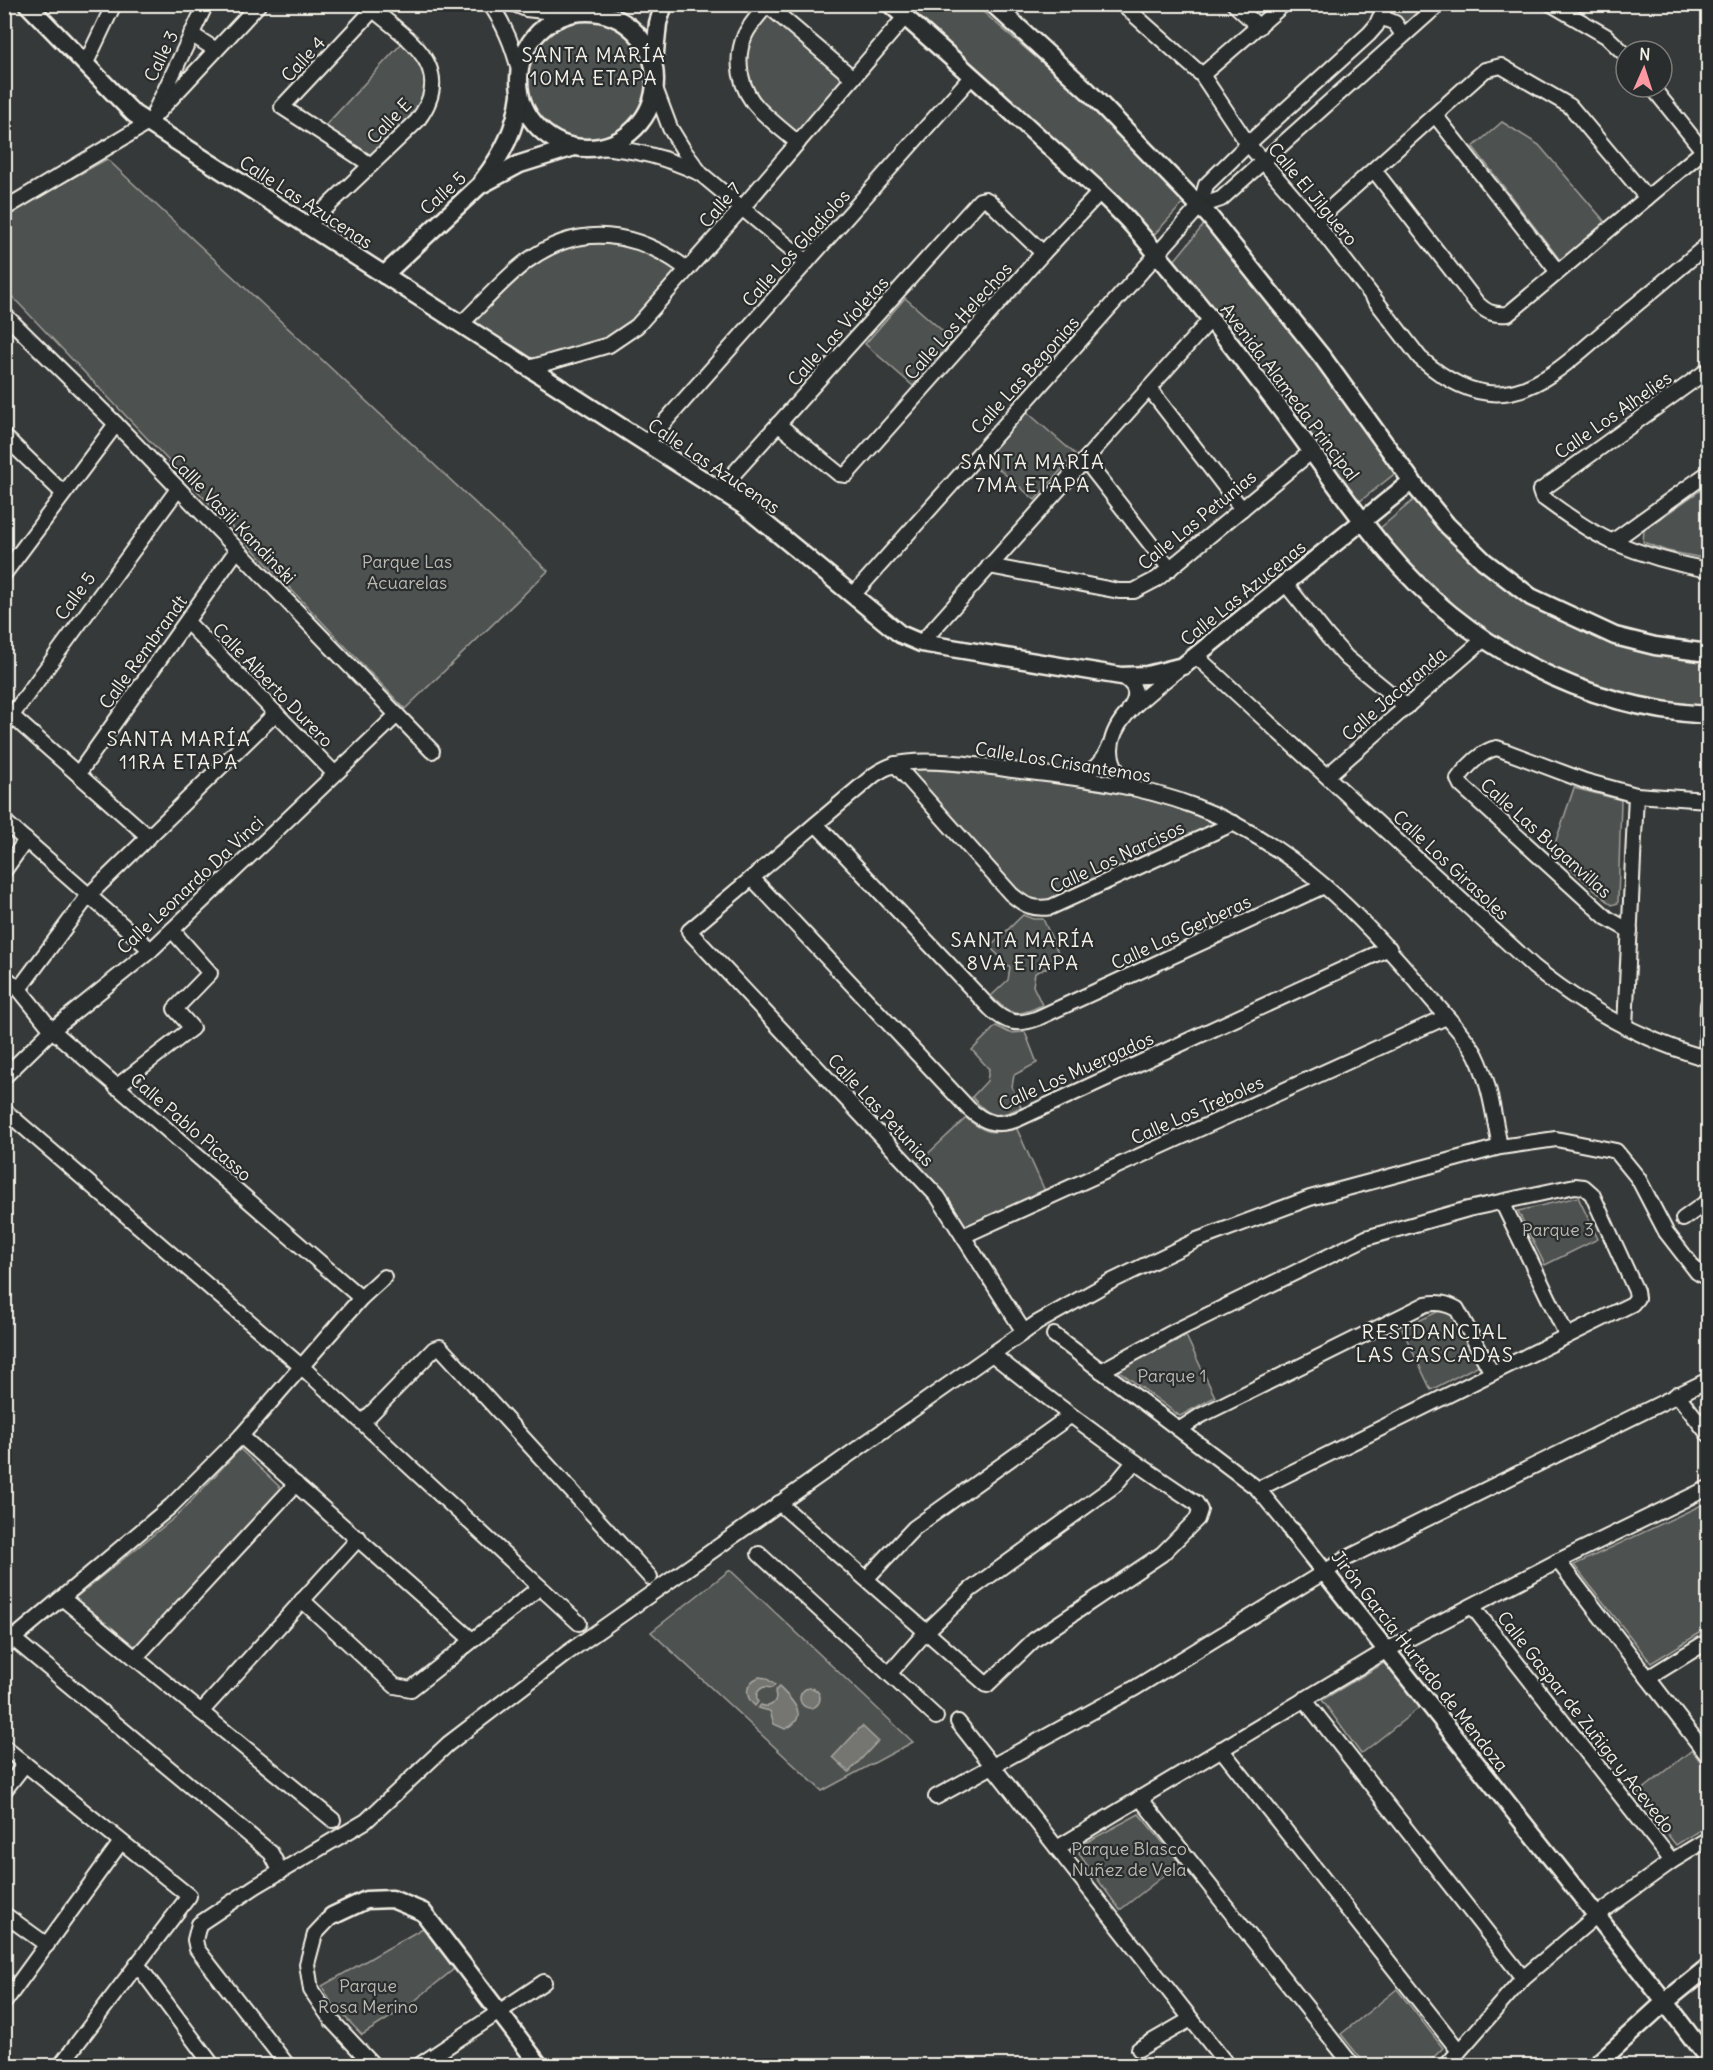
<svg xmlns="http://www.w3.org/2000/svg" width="1713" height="2070" font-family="Delius,sans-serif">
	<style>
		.green { fill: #4e514f; stroke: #a1a19c; stroke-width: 1.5 }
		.water { fill: #757572; stroke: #a8a7a1; stroke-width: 1.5 }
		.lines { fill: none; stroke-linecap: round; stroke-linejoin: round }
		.minor-casing { stroke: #f4f1e8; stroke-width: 18 }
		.tertiary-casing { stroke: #f4f1e8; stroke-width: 21 }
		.minor { stroke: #2a2d2e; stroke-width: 14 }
		.tertiary { stroke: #2a2d2e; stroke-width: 16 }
		.labels { text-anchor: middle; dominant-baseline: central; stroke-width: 4.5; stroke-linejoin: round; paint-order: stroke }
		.street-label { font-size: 18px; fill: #f4f1e8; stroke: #2a2d2e }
		.park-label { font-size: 18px; fill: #bab9b2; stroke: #2a2d2e }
		.neighbourhood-label { font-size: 20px; letter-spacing: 1.5px; fill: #f4f1e8; stroke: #2a2d2e }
	</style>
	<rect width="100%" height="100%" fill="#363939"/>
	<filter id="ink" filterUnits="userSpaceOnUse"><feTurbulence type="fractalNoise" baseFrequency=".0167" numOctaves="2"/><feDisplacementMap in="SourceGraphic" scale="12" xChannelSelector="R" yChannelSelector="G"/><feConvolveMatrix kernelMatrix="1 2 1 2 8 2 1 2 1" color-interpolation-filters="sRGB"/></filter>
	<g filter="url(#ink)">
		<!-- green -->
		<g class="green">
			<path d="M899 5H975L1088 102 1186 200 1152 237C1073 153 986 79 899 5Z"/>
			<path d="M1393 5H1425L1403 26 1391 16Z"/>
			<path d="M768 14 844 80 798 134C783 122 761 109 752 92 738 64 748 35 768 14Z"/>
			<circle cx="587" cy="80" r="62"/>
			<path d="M402 43C407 48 415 54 419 60 445 100 396 132 370 158L325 126Z"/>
			<path d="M1502 122 1539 145 1606 223 1560 260 1473 147Z"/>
			<path d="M107 159 548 571 405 709 5 289V215Z"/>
			<path d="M1207 221 1398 471 1359 502 1174 261Z"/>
			<path d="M600 242C636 246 648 250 678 269 659 290 636 321 612 335 588 348 558 353 532 360L473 323C496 301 527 264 555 252 570 245 584 243 600 242Z"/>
			<path d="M905 298 953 340 913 386 865 344Z"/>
			<path d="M1027 412 1075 454 1035 500 986 458Z"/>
			<path d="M1708 485V559L1667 551 1643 542 1644 530Z"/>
			<path d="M1416 498 1540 608 1708 660 1706 710 1671 707 1563 676 1482 629 1435 591 1405 562 1379 529Z"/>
			<path d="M908 768 986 774 1065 784 1136 797 1177 808 1215 823 1055 899C1039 904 1029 901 1017 890Z"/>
			<path d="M1574 788 1621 800 1618 903 1612 905 1552 852Z"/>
			<path d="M1023 915 1033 919H1043L1062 961 1035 973 1033 986 1042 1005C1017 1018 1011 1016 991 996L1008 980 1010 967 990 947Z"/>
			<path d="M996 1026 1010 1033 1025 1032 1037 1063 1014 1075 1012 1087 1021 1107C996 1119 990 1118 972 1097L987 1081 989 1069 972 1050Z"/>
			<path d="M966 1118C985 1134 994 1135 1016 1127L1045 1191 966 1226 947 1196 917 1164Z"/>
			<path d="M1578 1197 1598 1239 1545 1265 1518 1211Z"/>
			<path d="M1441 1310 1449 1311 1454 1315 1479 1365 1431 1390 1402 1329Z"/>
			<path d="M1186 1336 1215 1397 1180 1416 1118 1370Z"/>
			<path d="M240 1449 283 1490 137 1648 75 1598 179 1514Z"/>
			<path d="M1708 1502V1628L1651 1663 1574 1565Z"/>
			<path d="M730 1570 913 1742 822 1791 651 1632Z"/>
			<path d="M1384 1663 1420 1707 1361 1754 1322 1700Z"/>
			<path d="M1692 1750 1708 1772V1825L1676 1845 1636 1795Z"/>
			<path d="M1139 1814 1180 1863 1120 1910 1079 1854 1081 1845Z"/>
			<path d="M423 1928 454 1969 407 2007 362 2035 331 2002 322 1986Z"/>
			<path d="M1397 1989 1443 2048 1426 2065H1366L1341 2034Z"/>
		</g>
		<!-- water -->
		<g class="water">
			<path d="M759 1677 766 1678 775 1685 772 1688 764 1687C757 1690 755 1696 758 1702L755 1706C744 1696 745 1683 759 1677Z"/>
			<path d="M779 1687C791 1699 812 1717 785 1729L774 1724 770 1711 758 1708 761 1705C768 1708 774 1705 776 1698L775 1691Z"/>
			<circle cx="810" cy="1698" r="10"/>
			<path d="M862 1726 878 1741 849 1772 833 1757Z"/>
		</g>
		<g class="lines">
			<defs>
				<g id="minor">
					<path d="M490 4C505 25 513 46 519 70"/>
					<path d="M514 4 526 9 570 14"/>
					<path d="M766 4 853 78"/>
					<path d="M1122 4 1202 75 1248 144 1315 222 1420 358C1445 380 1476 399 1511 392 1550 384 1583 348 1613 324 1645 297 1677 271 1708 244"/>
					<path d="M1234 4 1259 27"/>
					<path d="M1551 4 1606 36 1626 55"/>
					<path d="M767 5C759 15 750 24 745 35 734 60 740 90 759 109 771 121 785 132 798 143"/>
					<path d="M1381 17 1395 23 1403 35"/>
					<path d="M191 34 216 50"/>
					<path d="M85 65 114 4"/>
					<path d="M1202 75 1284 4"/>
					<path d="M1652 87 1708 157"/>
					<path d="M655 88 670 128 684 151 701 174 807 262"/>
					<path d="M155 111 206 4"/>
					<path d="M1435 115 1558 272"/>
					<path d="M597 147C633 149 666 157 699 173"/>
					<path d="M371 165 282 107 373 10"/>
					<path d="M1374 170 1477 303C1487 313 1494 315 1508 314L1703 151"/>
					<path d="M1200 206 1221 199 1439 4"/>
					<path d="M4 209 148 123 259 4"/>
					<path d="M1315 222 1485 70 1501 66 1570 106 1647 198"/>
					<path d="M307 226 417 121C459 66 405 37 366 4"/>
					<path d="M4 314 116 424 432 751"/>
					<path d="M461 324C482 304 503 279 527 261 580 222 637 231 687 269"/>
					<path d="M529 368 609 345 637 326 742 208 905 17"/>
					<path d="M1708 370 1540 491 1542 497C1564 513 1588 531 1613 542 1644 555 1676 564 1708 570"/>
					<path d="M1149 388 1242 509"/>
					<path d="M778 424 839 474 846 475 1043 253 1099 193"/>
					<path d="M4 436 63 493"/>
					<path d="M646 443 972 76"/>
					<path d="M1085 460 1170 569"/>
					<path d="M719 490 980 200 985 199 989 201 1043 253"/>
					<path d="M1612 542 1708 473"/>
					<path d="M989 566 1119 591H1134L1157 579 1312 451"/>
					<path d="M4 574 116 424"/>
					<path d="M1285 583 1328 637 1347 658 1407 707"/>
					<path d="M853 595 1200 206 1206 185 1248 144 1369 34 1376 26 1386 4"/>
					<path d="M187 622 334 773"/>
					<path d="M921 643 1211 319"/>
					<path d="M1196 656 1534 967C1586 1009 1644 1041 1708 1059"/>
					<path d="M1121 676C1136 684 1140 695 1129 710"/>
					<path d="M4 709 149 837"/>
					<path d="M4 726 178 489"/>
					<path d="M895 764 1011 894C1024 905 1033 910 1051 907L1234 823"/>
					<path d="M78 774 237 550"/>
					<path d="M1072 776C1092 774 1103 763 1110 745"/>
					<path d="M1327 776 1484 639"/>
					<path d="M1134 787C1123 781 1115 771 1112 758 1103 720 1156 689 1181 667"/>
					<path d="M4 821 151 950"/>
					<path d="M816 824 990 1008C1005 1023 1018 1026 1038 1018L1324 886"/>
					<path d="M4 871 26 840"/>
					<path d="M752 878 969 1109C985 1123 997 1127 1018 1119L1389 948"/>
					<path d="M1630 931 1607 918 1461 785 1458 779C1466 767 1483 750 1497 748L1585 781 1636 795 1708 800"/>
					<path d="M4 976 19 989 52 1030 361 1298"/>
					<path d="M19 989 89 895 276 713"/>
					<path d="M1625 1027 1636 795"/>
					<path d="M1706 1059 1708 1004"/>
					<path d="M4 1077 52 1030 151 950 397 715"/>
					<path d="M116 1087 192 1028 175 1009 210 973 172 930"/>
					<path d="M4 1110 302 1367 579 1623"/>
					<path d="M1502 1202 1567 1336"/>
					<path d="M1683 1219 1708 1201"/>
					<path d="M963 1236 1446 1017"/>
					<path d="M1024 1332 938 1197 689 931 874 775C880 771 887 767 894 765 923 756 989 767 1021 771 1079 778 1139 785 1194 806 1291 842 1363 917 1428 995 1441 1011 1467 1037 1476 1055 1490 1083 1494 1117 1500 1147"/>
					<path d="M1054 1335 1258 1489 1292 1531"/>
					<path d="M1101 1371 1177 1330 1366 1238 1468 1209 1575 1186 1584 1187 1592 1194 1636 1291 1637 1298 1632 1304 1258 1489"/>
					<path d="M1677 1394 1708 1434"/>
					<path d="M363 1422 434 1349 440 1347 650 1577"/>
					<path d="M1180 1429 1200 1416 1426 1304C1438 1302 1446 1303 1457 1309L1492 1373"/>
					<path d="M241 1436 472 1640"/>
					<path d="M779 1503 987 1685 1034 1640 1162 1554 1197 1519 1200 1510 1196 1503C1124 1456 1058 1407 992 1354"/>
					<path d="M759 1554 936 1717"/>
					<path d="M1558 1561 1708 1756"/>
					<path d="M866 1579 914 1528 1070 1416"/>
					<path d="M62 1598 333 1820"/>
					<path d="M302 1600 395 1686 411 1689 540 1587"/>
					<path d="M1472 1606 1672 1861"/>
					<path d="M4 1631 271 1853 281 1872"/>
					<path d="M4 1648 14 1638 171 1506 241 1436 361 1298 384 1277"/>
					<path d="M135 1658 296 1484"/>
					<path d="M889 1674 926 1632 970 1590 1115 1485 1134 1462"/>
					<path d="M1648 1678 1708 1641"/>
					<path d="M1304 1699 1523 1978"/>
					<path d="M201 1712 359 1538"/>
					<path d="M958 1722 1228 2066"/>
					<path d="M4 1747 189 1896 60 2066"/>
					<path d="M1221 1749 1459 2051"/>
					<path d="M4 1791 25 1764"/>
					<path d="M936 1797 1135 1688 1347 1558 1708 1380"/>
					<path d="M1140 1798 1353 2066"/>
					<path d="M1057 1848 1387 1650 1558 1561 1708 1488"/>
					<path d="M4 1914 47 1945"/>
					<path d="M332 1916 315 1934 307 1964 311 1990 332 2021 374 2066"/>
					<path d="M137 1964 213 2066"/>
					<path d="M4 2003 121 1842"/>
					<path d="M1139 2049 1191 2019"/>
					<path d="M288 2066 197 1949 195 1940 199 1924 256 1886 366 1821 448 1744 567 1653 982 1361 1037 1323 1108 1283 1197 1240 1310 1198 1500 1147 1556 1139 1616 1151 1638 1178 1666 1232 1697 1272 1708 1279"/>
					<path d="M418 2066 544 1982"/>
					<path d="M1446 2066 1523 1978 1597 1915 1672 1861 1708 1839"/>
				</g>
				<g id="tertiary">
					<path d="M27 4 134 114 744 506 900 634 921 643 1121 676 1147 675 1183 666 1412 481"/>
					<path d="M890 4C941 48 991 93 1040 138 1072 167 1106 195 1134 227 1186 287 1236 350 1284 414 1318 459 1349 506 1385 549 1465 646 1583 708 1708 715"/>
					<path d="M993 4 1088 91 1209 216 1323 358 1419 491 1447 525 1484 561 1531 597 1615 636 1655 646 1708 653"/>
					<circle cx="587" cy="80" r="68"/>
					<path d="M654 62 658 23 664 4"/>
					<path d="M483 180C503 154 516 128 520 95"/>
					<path d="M384 275 479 186 520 164 574 147"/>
					<path d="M1292 1531 1665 2002 1708 2059"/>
					<path d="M332 1916 366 1900 392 1899 423 1912 540 2066"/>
					<path d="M1595 2066 1665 2002 1708 1967"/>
				</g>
			</defs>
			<!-- minor casing -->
			<use href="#minor" class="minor-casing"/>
			<!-- tertiary casing -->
			<use href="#tertiary" class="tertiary-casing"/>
			<!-- minor -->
			<use href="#minor" class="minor"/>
			<!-- tertiary -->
			<use href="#tertiary" class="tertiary"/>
		</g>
	</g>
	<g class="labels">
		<!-- street labels -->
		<g class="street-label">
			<text transform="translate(161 56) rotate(-64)">Calle 3</text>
			<text transform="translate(303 59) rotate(-47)">Calle 4</text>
			<text transform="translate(389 121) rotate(-46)">Calle E</text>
			<text transform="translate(443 193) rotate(-42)">Calle 5</text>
			<text transform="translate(1313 194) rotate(50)">Calle El Jilguero</text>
			<text transform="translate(306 202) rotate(33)">Calle Las Azucenas</text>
			<text transform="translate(720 205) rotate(-49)">Calle 7</text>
			<text transform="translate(796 248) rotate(-48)">Calle Los Gladiolos</text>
			<text transform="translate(958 321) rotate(-48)">Calle Los Helechos</text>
			<text transform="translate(838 331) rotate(-48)">Calle Las Violetas</text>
			<text transform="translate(1025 375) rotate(-48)">Calle Las Begonias</text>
			<text transform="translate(1290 392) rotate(53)">Avenida Alameda Principal</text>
			<text transform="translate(1613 415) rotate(-35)">Calle Los Alhelies</text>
			<text transform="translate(714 466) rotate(34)">Calle Las Azucenas</text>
			<text transform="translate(233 519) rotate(46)">Callle Vasili Kandinski</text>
			<text transform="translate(1197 520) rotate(-39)">Calle Las Petunias</text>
			<text transform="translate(1243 593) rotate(-39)">Calle Las Azucenas</text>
			<text transform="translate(75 596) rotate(-54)">Calle 5</text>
			<text transform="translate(143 652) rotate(-54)">Calle Rembrandt</text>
			<text transform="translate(273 685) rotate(46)">Calle Alberto Durero</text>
			<text transform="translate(1394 694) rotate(-41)">Calle Jacaranda</text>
			<text transform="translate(1063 762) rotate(9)">Calle Los Crisantemos</text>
			<text transform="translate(1546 838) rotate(42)">Calle Las Buganvillas</text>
			<text transform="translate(1117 857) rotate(-25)">Calle Los Narcisos</text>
			<text transform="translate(1451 865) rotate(43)">Calle Los Girasoles</text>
			<text transform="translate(190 885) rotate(-43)">Calle Leonardo Da Vinci</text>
			<text transform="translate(1181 932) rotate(-25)">Calle Las Gerberas</text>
			<text transform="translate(1076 1071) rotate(-24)">Calle Los Muergados</text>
			<text transform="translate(881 1110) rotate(47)">Calle Las Petunias</text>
			<text transform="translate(1197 1110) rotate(-24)">Calle Los Treboles</text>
			<text transform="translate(191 1127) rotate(41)">Calle Pablo Picasso</text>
			<text transform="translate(1420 1661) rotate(52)">Jirón García Hurtado de Mendoza</text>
			<text transform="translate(1586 1722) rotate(52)">Calle Gaspar de Zuñiga y Acevedo</text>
		</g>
		<!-- park labels -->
		<g class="park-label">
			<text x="407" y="561">Parque Las<tspan x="407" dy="21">Acuarelas</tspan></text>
			<text x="1558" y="1229">Parque 3</text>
			<text x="1172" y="1375">Parque 1</text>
			<text x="1129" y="1848">Parque Blasco<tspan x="1129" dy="21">Nuñez de Vela</tspan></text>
			<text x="368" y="1985">Parque<tspan x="368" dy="21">Rosa Merino</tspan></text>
		</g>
		<!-- neighbourhood labels -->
		<g class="neighbourhood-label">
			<text x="594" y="54">SANTA MARÍA<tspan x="594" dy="23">10MA ETAPA</tspan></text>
			<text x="1033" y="461">SANTA MARÍA<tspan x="1033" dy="23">7MA ETAPA</tspan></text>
			<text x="179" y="738">SANTA MARÍA<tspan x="179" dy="23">11RA ETAPA</tspan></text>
			<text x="1023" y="939">SANTA MARÍA<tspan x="1023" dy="23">8VA ETAPA</tspan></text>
			<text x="1435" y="1331">RESIDANCIAL<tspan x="1435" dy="23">LAS CASCADAS</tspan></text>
		</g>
	</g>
	<!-- margin -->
	<rect width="1713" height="2070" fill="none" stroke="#2a2d2e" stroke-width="24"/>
	<rect x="12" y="12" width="1689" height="2046" fill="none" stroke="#f4f1e8" stroke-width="2" filter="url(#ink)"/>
	<!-- north arrow -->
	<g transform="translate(1644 69) rotate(3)"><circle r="28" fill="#2a2d2e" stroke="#7b7b78" stroke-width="1.5"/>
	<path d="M0-4.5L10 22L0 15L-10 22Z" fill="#ff9aa2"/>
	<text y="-9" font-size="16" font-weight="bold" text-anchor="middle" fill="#f4f1e8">N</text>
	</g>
</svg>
